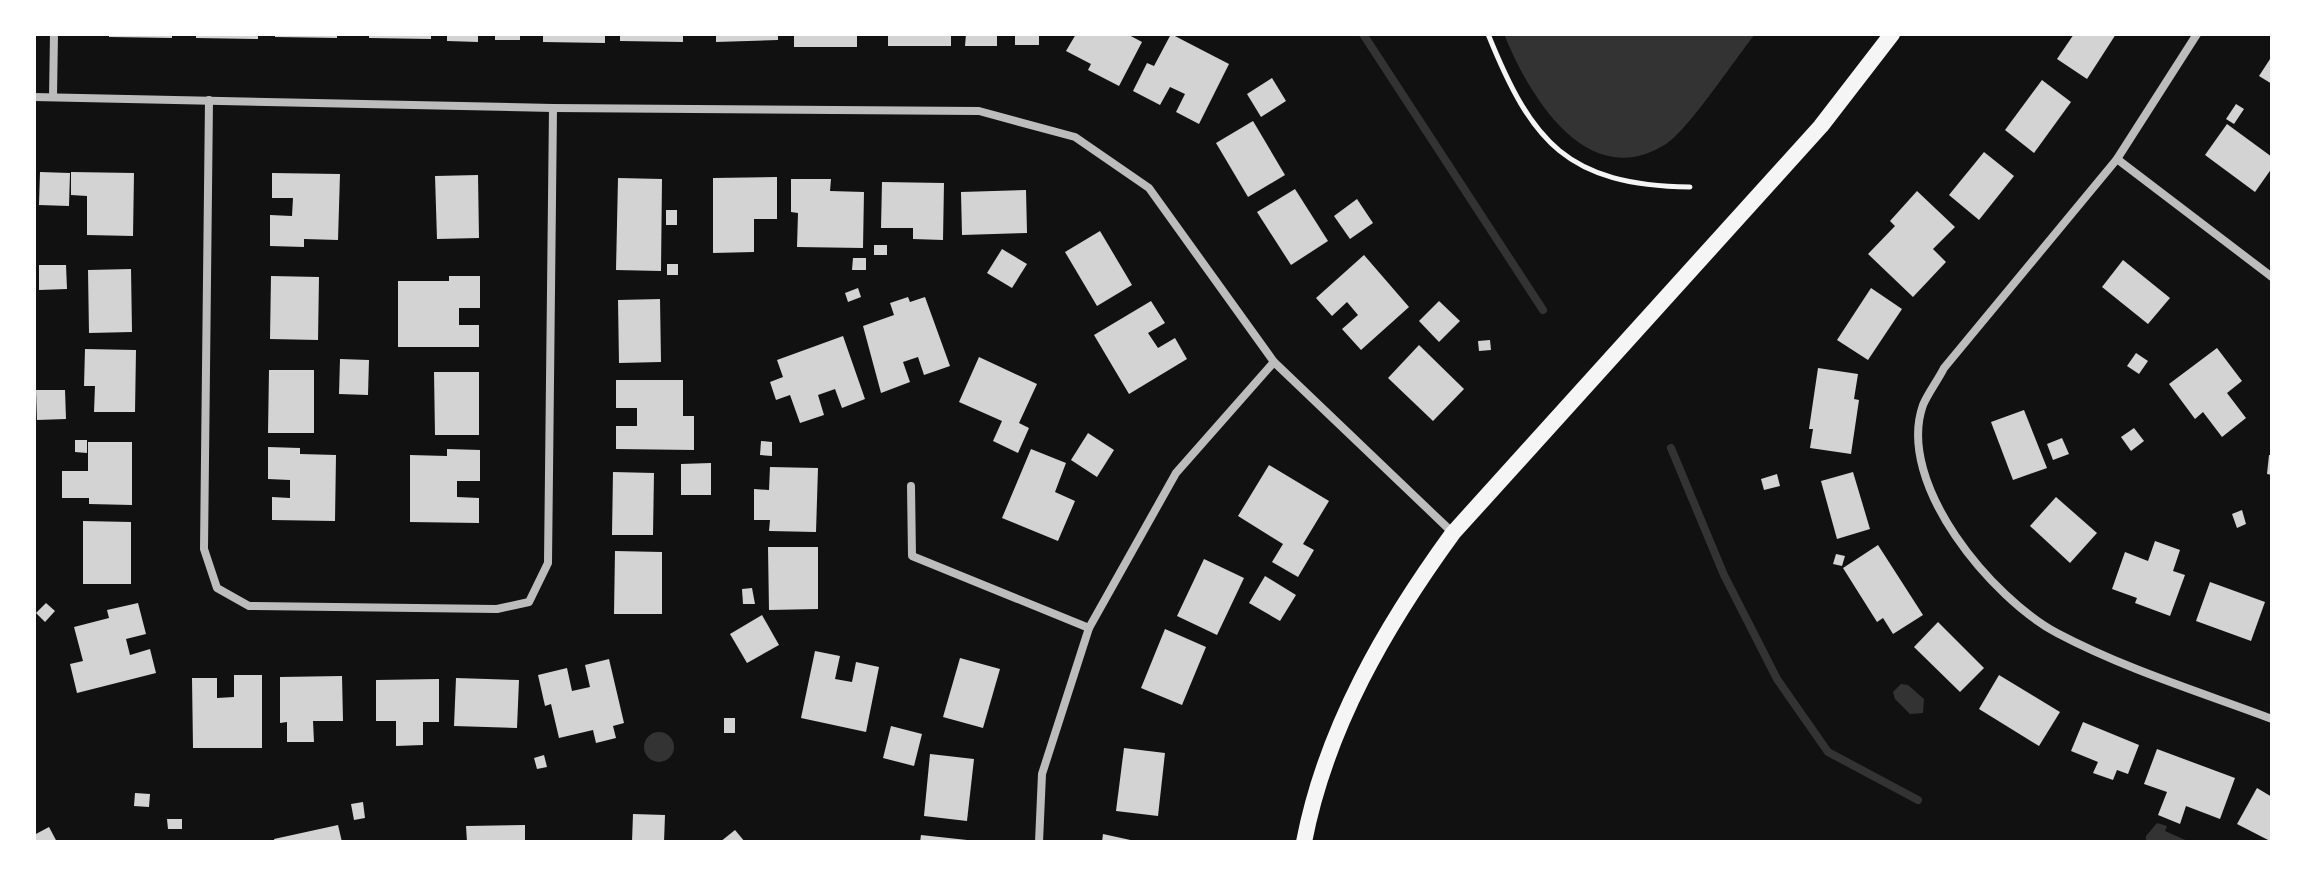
<svg xmlns="http://www.w3.org/2000/svg" width="2306" height="876" font-family="Raleway,sans-serif">
	<style>
		.water { fill: #333 }
		.lines { fill: none; stroke-linecap: round; stroke-linejoin: round }
		.stream { stroke: #333; stroke-width: 8 }
		.building { fill: #d3d3d3 }
		.path { stroke: #f5f5f5; stroke-width: 5 }
		.minor { stroke: #bcbcbc; stroke-width: 8 }
		.secondary { stroke: #f5f5f5; stroke-width: 16 }
	</style>
	<rect width="100%" height="100%" fill="#111"/>
	<!-- water -->
	<g class="water">
		<path d="M1504 34H1755C1735 59 1689 129 1666 144 1587 194 1529 96 1504 34Z"/>
		<path d="M1901 684 1908 685 1924 699 1923 713 1910 714 1895 699 1893 692Z"/>
		<circle cx="659" cy="747" r="15"/>
		<path d="M2157 823 2167 826 2165 831 2190 842H2146V836Z"/>
	</g>
	<g class="lines">
		<!-- stream -->
		<g class="stream">
			<path d="M1363 34 1543 310"/>
			<path d="M1671 448 1724 575 1777 679 1828 752 1918 800"/>
		</g>
	</g>
	<!-- building -->
	<g class="building">
		<path d="M109 34H172V38L109 37Z"/>
		<path d="M196 34H258V39L196 38Z"/>
		<path d="M275 34H337V38L275 37Z"/>
		<path d="M369 34H431V39L369 38Z"/>
		<path d="M447 34H478V42L447 41Z"/>
		<rect x="495" y="34" width="25" height="6"/>
		<path d="M543 34H605V43L543 42Z"/>
		<path d="M620 34H683V42L620 41Z"/>
		<path d="M716 34H778V40L716 42Z"/>
		<rect x="794" y="34" width="63" height="13"/>
		<rect x="888" y="34" width="63" height="12"/>
		<path d="M966 34H997V46H965Z"/>
		<rect x="1015" y="34" width="24" height="11"/>
		<path d="M1076 34H1127L1142 42 1119 86 1088 70 1091 64 1066 51Z"/>
		<path d="M1171 34 1229 64 1199 124 1176 112 1185 94 1170 87 1160 105 1133 91 1147 63 1154 66Z"/>
		<path d="M2074 34H2116L2087 79 2057 59Z"/>
		<path d="M2272 56V84L2259 76Z"/>
		<path d="M1272 78 1286 101 1261 117 1247 94Z"/>
		<path d="M2042 80 2071 102 2034 153 2005 130Z"/>
		<path d="M2236 104 2244 109 2234 124 2226 119Z"/>
		<path d="M1253 121 1285 175 1248 197 1216 143Z"/>
		<path d="M2227 124 2272 157V168L2255 192 2205 155Z"/>
		<path d="M1984 152 2014 176 1979 220 1949 195Z"/>
		<path d="M40 172 70 173 69 206 39 205Z"/>
		<path d="M71 172 134 173 133 236 87 235V196L71 195Z"/>
		<path d="M272 173 340 174 338 240 304 239V247L270 246V215L292 216 293 198H272Z"/>
		<path d="M478 175 479 238 437 239 435 176Z"/>
		<path d="M777 177V219H754V252L713 253V178Z"/>
		<path d="M618 178 662 179 661 271 616 270Z"/>
		<path d="M791 179H831L830 191 864 192 863 248 797 247 798 213 791 212Z"/>
		<path d="M882 182 944 183 943 240 913 239V228H881Z"/>
		<path d="M1295 189 1328 241 1291 265 1257 212Z"/>
		<path d="M1026 190 1027 233 962 235 961 192Z"/>
		<path d="M1917 191 1955 227 1933 249 1946 262 1913 297 1868 254 1895 226 1890 221Z"/>
		<path d="M1357 199 1373 223 1350 239 1334 216Z"/>
		<rect x="666" y="210" width="11" height="15"/>
		<path d="M1100 231 1132 285 1097 306 1065 252Z"/>
		<rect x="874" y="245" width="13" height="10"/>
		<path d="M1002 249 1027 264 1012 288 987 273Z"/>
		<path d="M1364 255 1409 307 1361 350 1342 329 1358 315 1347 302 1332 316 1316 298Z"/>
		<path d="M853 258H866V270H852Z"/>
		<path d="M2123 260 2170 298 2148 324 2102 287Z"/>
		<rect x="667" y="264" width="11" height="11"/>
		<path d="M39 265H66L67 289 39 290Z"/>
		<path d="M131 269 132 332 89 333 88 270Z"/>
		<path d="M271 276 319 277 318 340 270 339Z"/>
		<path d="M449 276H480V308H459V325H479V347H398V281H449Z"/>
		<path d="M858 288 861 297 848 302 845 293Z"/>
		<path d="M1871 288 1902 309 1868 360 1837 340Z"/>
		<path d="M908 297 910 302 925 297 950 366 924 375 918 357 903 362 910 382 881 393 863 326 894 315 890 303Z"/>
		<path d="M660 299 661 362 619 363 618 300Z"/>
		<path d="M1151 301 1165 323 1148 333 1158 348 1175 338 1187 359 1129 394 1094 335Z"/>
		<path d="M1439 301 1460 321 1439 342 1419 321Z"/>
		<path d="M843 336 865 399 842 408 835 389 818 395 824 415 800 423 790 395 776 400 770 382 783 377 777 360Z"/>
		<path d="M1490 340 1491 350 1479 351 1478 341Z"/>
		<path d="M1419 345 1464 389 1433 421 1388 378Z"/>
		<path d="M2217 348 2242 381 2227 393 2246 418 2222 437 2203 412 2195 419 2169 384Z"/>
		<path d="M85 349 136 350 135 412H94L95 386H84Z"/>
		<path d="M2136 353 2148 361 2139 374 2127 366Z"/>
		<path d="M979 357 1037 384 1019 423 1029 428 1018 453 993 441 1002 421 959 402Z"/>
		<path d="M340 359 369 360 368 395 339 394Z"/>
		<path d="M1818 368 1858 374 1854 399 1859 400 1851 454 1810 448 1813 429H1809Z"/>
		<path d="M269 370H314V433H268Z"/>
		<path d="M434 372H479V435H435Z"/>
		<path d="M616 380H683V416H694V450L616 449V426H637V408H616Z"/>
		<path d="M36 390H65L66 419 37 420Z"/>
		<path d="M2024 410 2047 468 2013 480 1991 422Z"/>
		<path d="M2134 428 2144 441 2131 451 2121 437Z"/>
		<path d="M1088 433 1114 450 1097 477 1071 460Z"/>
		<path d="M2062 438 2069 454 2053 460 2047 444Z"/>
		<path d="M75 440H87V453L75 452Z"/>
		<path d="M761 441 772 442V456L760 455Z"/>
		<path d="M88 442H132V505L89 504V498H62V471H88Z"/>
		<path d="M268 447 300 448V454L336 455 335 521 272 520V497L290 498V480L268 479Z"/>
		<path d="M447 449 480 450V481H457V497L479 498V523L410 522V455L447 456Z"/>
		<path d="M1031 449 1066 463 1055 492 1075 501 1058 541 1002 518Z"/>
		<path d="M2269 455H2272V475L2267 474Z"/>
		<path d="M711 463V495H681V464Z"/>
		<path d="M1269 465 1329 501 1303 544 1314 550 1298 577 1272 562 1283 544 1238 516Z"/>
		<path d="M770 467 818 468 816 532 769 531 770 520H754V489L769 490Z"/>
		<path d="M613 472 654 473 653 535H612Z"/>
		<path d="M1853 472 1870 529 1837 539 1821 481Z"/>
		<path d="M1777 474 1780 486 1764 490 1761 479Z"/>
		<path d="M2056 497 2097 533 2070 563 2030 526Z"/>
		<path d="M2242 510 2246 524 2237 528 2232 514Z"/>
		<path d="M83 521 131 522V584H83Z"/>
		<path d="M2155 541 2180 550 2173 571 2185 575 2170 616 2135 603 2137 598 2112 589 2125 552 2148 561Z"/>
		<path d="M1878 545 1923 615 1893 634 1883 618 1877 622 1843 568Z"/>
		<path d="M768 547H818V609L769 610Z"/>
		<path d="M615 551 662 552V614H614Z"/>
		<path d="M1836 554 1845 556 1842 566 1833 564Z"/>
		<path d="M1204 559 1244 578 1217 635 1177 616Z"/>
		<path d="M1265 576 1296 595 1280 621 1249 603Z"/>
		<path d="M2210 582 2265 602 2251 641 2196 621Z"/>
		<path d="M752 588 755 604H743L742 589Z"/>
		<path d="M46 603 55 611 45 622 36 613Z"/>
		<path d="M138 603 146 634 126 639 130 655 150 649 156 673 77 693 70 664 83 661 74 627 109 618 107 610Z"/>
		<path d="M762 615 779 645 747 663 730 634Z"/>
		<path d="M1938 622 1984 668 1960 692 1914 647Z"/>
		<path d="M1165 629 1206 647 1182 705 1141 688Z"/>
		<path d="M815 651 840 656 835 679 852 682 856 662 879 667 866 732 801 718Z"/>
		<path d="M960 658 1000 669 983 728 943 717Z"/>
		<path d="M609 659 624 723 613 726 616 738 596 743 593 730 559 738 551 704 545 706 538 675 567 668 572 691 590 687 585 665Z"/>
		<path d="M234 675H262V748H193L192 678H217V698L234 697Z"/>
		<path d="M1999 675 2060 712 2039 746 1979 709Z"/>
		<path d="M342 676 343 721H313L314 742H287V722L280 723V677Z"/>
		<path d="M456 678 519 680 517 728 454 726Z"/>
		<path d="M439 679V722H423V745L396 746V721H376V680Z"/>
		<rect x="724" y="718" width="11" height="15"/>
		<path d="M2083 722 2139 745 2128 774 2117 770 2113 780 2093 773 2098 762 2071 751Z"/>
		<path d="M891 726 922 734 914 766 883 758Z"/>
		<path d="M1124 748 1165 753 1158 816 1116 811Z"/>
		<path d="M2157 749 2235 778 2220 819 2186 806 2180 824 2158 815 2167 792 2144 784Z"/>
		<path d="M930 754 974 759 967 821 924 816Z"/>
		<path d="M544 755 547 767 537 769 534 758Z"/>
		<path d="M2257 788 2272 797V842L2237 824Z"/>
		<path d="M135 793 150 794 149 807 134 806Z"/>
		<path d="M363 802 365 818 354 820 351 804Z"/>
		<path d="M633 814 665 815 664 842H632Z"/>
		<path d="M167 819H182V829H168Z"/>
		<path d="M338 825 342 842H275L274 839Z"/>
		<path d="M525 825V842H467L466 826Z"/>
		<path d="M49 827 57 842H34V835Z"/>
		<path d="M735 830 745 842H720Z"/>
		<path d="M1103 834 1135 841V842H1102Z"/>
		<path d="M921 835 967 840V842H920Z"/>
	</g>
	<g class="lines">
		<!-- path -->
		<path class="path" d="M1488 34C1532 143 1567 185 1690 187"/>
		<!-- minor -->
		<g class="minor">
			<path d="M2197 34 2117 159 1944 368C1938 380 1928 393 1923 405 1895 484 1993 599 2057 633 2125 669 2200 692 2272 719"/>
			<path d="M34 97 553 108 979 111 1075 137 1149 188 1274 362 1453 533"/>
			<path d="M53 97 54 34"/>
			<path d="M209 100 204 549 217 588 249 606 497 609 529 602 548 563 553 108"/>
			<path d="M2117 159 2272 277"/>
			<path d="M911 486 912 556 1089 628"/>
			<path d="M1039 842 1042 774 1089 628 1176 473 1274 362"/>
		</g>
		<!-- secondary -->
		<path class="secondary" d="M1304 842C1326 728 1386 625 1453 533L1821 126 1892 34"/>
	</g>
	<!-- border -->
	<rect width="2306" height="876" fill="none" stroke="#ffffff" stroke-width="72"/>
</svg>
